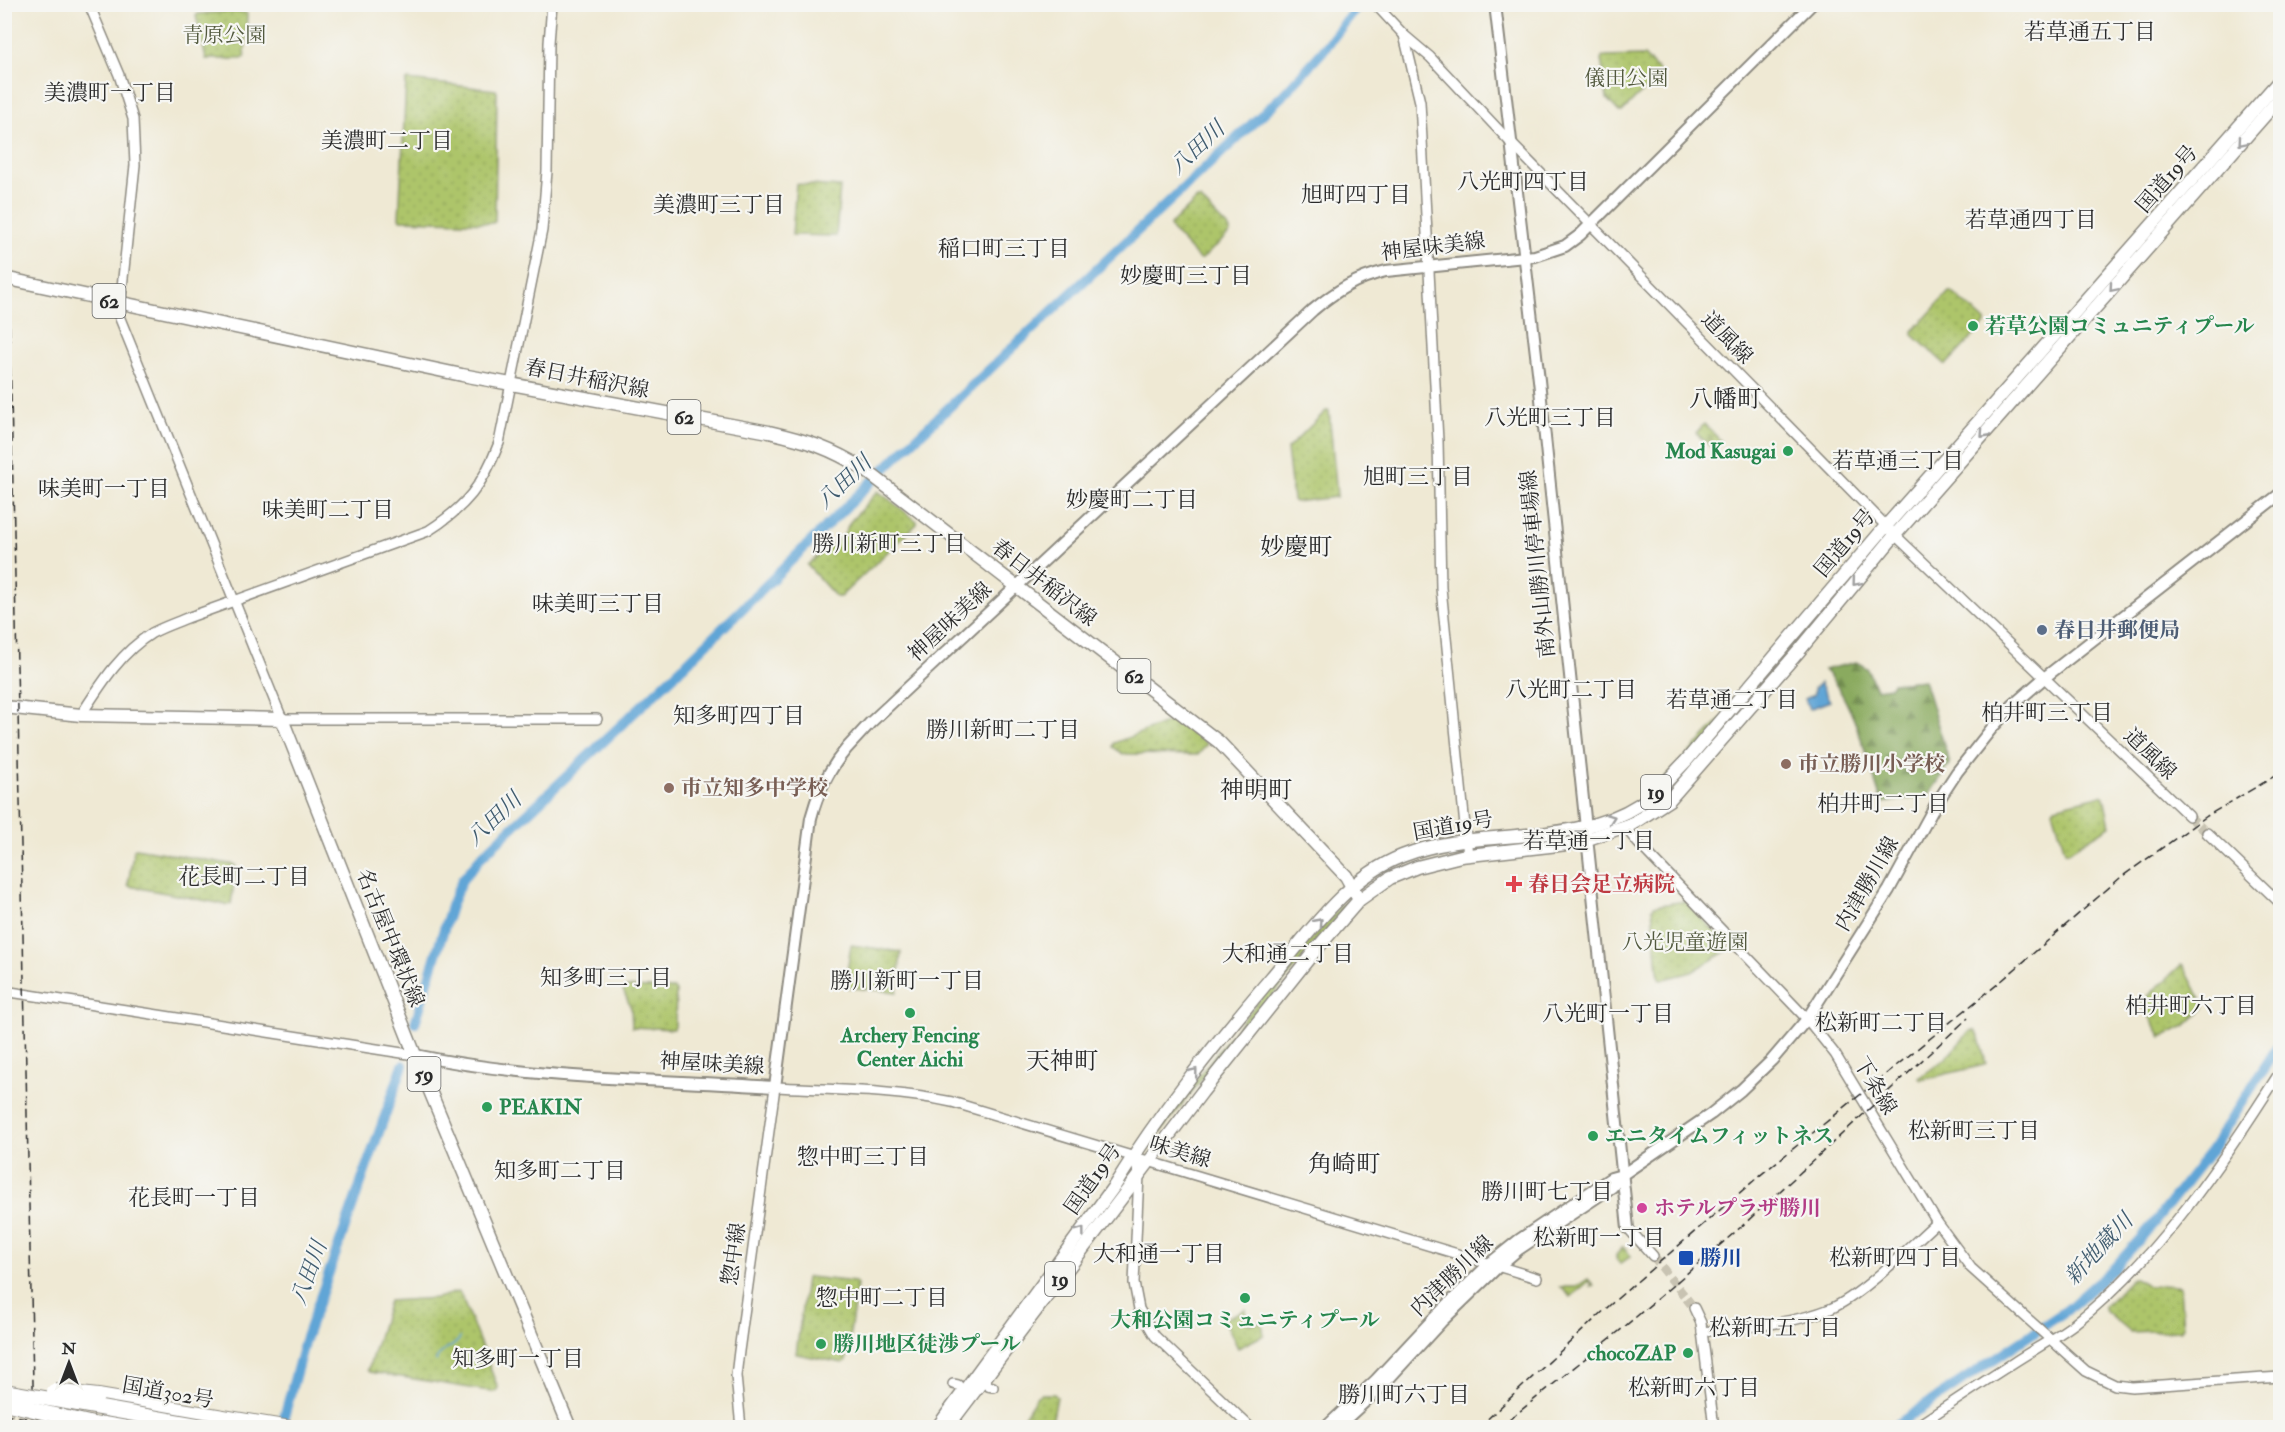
<svg xmlns="http://www.w3.org/2000/svg" width="2285" height="1432" font-family="'IM FELL Double Pica','Noto Serif JP',serif">
	<style>
		.grass { fill: #adc56b; stroke: #6c784b; stroke-width: 1.5 }
		.forest { fill: url(#forest-firs); stroke: #5a6a45; stroke-width: 1.5 }
		.cemetery { fill: url(#cemetery-stones); stroke: #6c784b; stroke-width: 1.5 }
		.park { fill: url(#park-dots); stroke: #6c784b; stroke-width: 1.5 }
		.water { fill: #60a5d6; stroke: #466880; stroke-width: 1.5 }
		.lines { fill: none; stroke-linecap: round; stroke-linejoin: round }
		.stream { stroke: #60a5d6; stroke-width: 1.5 }
		.river { stroke: #60a5d6; stroke-width: 10 }
		.tertiary-tunnel { stroke: #c8c3b2; stroke-width: 9; stroke-dasharray: 9 4.5; stroke-linecap: butt }
		.tertiary-casing { stroke: #8d8a80; stroke-width: 12 }
		.secondary-casing { stroke: #8d8a80; stroke-width: 14 }
		.primary-casing { stroke: #8d8a80; stroke-width: 15 }
		.trunk-casing { stroke: #8d8a80; stroke-width: 15 }
		.motorway-casing { stroke: #8d8a80; stroke-width: 16 }
		.tertiary { stroke: #fff; stroke-width: 9 }
		.secondary { stroke: #fff; stroke-width: 10 }
		.primary { stroke: #fff; stroke-width: 12 }
		.trunk { stroke: #fff; stroke-width: 12 }
		.motorway { stroke: #fff; stroke-width: 14 }
		.rail { stroke: #2b2b2b; stroke-width: 1.5; stroke-dasharray: 9 4.5; stroke-linecap: butt }
		.motorway-bridge-casing { stroke: #8d8a80; stroke-width: 16; stroke-linecap: butt }
		.motorway-bridge { stroke: #fff; stroke-width: 14 }
		.oneway { stroke: #a0a0a0 }
		.leisure-dot { fill: #2e9e5b; stroke: #f6f6f2; stroke-width: 2 }
		.service-dot { fill: #5c6f8a; stroke: #f6f6f2; stroke-width: 2 }
		.education-dot { fill: #8d6e63; stroke: #f6f6f2; stroke-width: 2 }
		.health-dot { fill: #e0444e; stroke: #f6f6f2; stroke-width: 2 }
		.hotel-dot { fill: #d1479c; stroke: #f6f6f2; stroke-width: 2 }
		.transit-dot { fill: #1a4fb4; stroke: #f6f6f2; stroke-width: 2 }
		.labels { text-anchor: middle; dominant-baseline: central; stroke-width: 4.5; stroke-linejoin: round; paint-order: stroke }
		.shield { fill: #f6f6f2; stroke: #686867; stroke-width: 1.5 }
		.shield-label { font-size: 20px; font-weight: bold; fill: #2b2b2b }
		.park-label { font-size: 21px; fill: #52593e; stroke: #f6f6f2 }
		.street-label { font-size: 21px; fill: #2b2b2b; stroke: #f6f6f2 }
		.leisure-label { font-size: 21px; font-weight: bold; fill: #27864d; stroke: #f6f6f2; text-anchor: start }
		.service-label { font-size: 21px; font-weight: bold; fill: #4e5e75; stroke: #f6f6f2; text-anchor: start }
		.education-label { font-size: 21px; font-weight: bold; fill: #785e54; stroke: #f6f6f2; text-anchor: start }
		.health-label { font-size: 21px; font-weight: bold; fill: #be3a42; stroke: #f6f6f2; text-anchor: start }
		.hotel-label { font-size: 21px; font-weight: bold; fill: #b23c85; stroke: #f6f6f2; text-anchor: start }
		.transit-label { font-size: 21px; font-weight: bold; fill: #164399; stroke: #f6f6f2; text-anchor: start }
		.neighbourhood-label { font-size: 22px; fill: #2b2b2b; stroke: #f6f6f2 }
		.water-label { font-size: 22px; font-style: italic; fill: #405c6f; stroke: #f6f6f2 }
		.quarter-label { font-size: 24px; fill: #2b2b2b; stroke: #f6f6f2 }
	</style>
	<defs>
		<pattern id="forest-firs" width="22" height="20" patternUnits="userSpaceOnUse" patternTransform="scale(1.5)"><rect width="22" height="20" fill="#8aaa5f"/><path d="M5 1l3.5 6h-7zM16 11l3.5 6h-7z" fill="#718b4f"/></pattern>
		<pattern id="cemetery-stones" width="16" height="16" patternUnits="userSpaceOnUse" patternTransform="scale(1.5)"><rect width="16" height="16" fill="#adc56b"/><path d="M2 7V4a2 2 0 0 1 4 0v3zM10 15v-3a2 2 0 0 1 4 0v3z" fill="#95a95d"/></pattern>
		<pattern id="park-dots" width="8" height="8" patternUnits="userSpaceOnUse" patternTransform="scale(1.5)"><rect width="8" height="8" fill="#adc56b"/><path d="M2 2h.1M6 6h.1" fill="none" stroke="#95a95d" stroke-width="1.8" stroke-linecap="round"/></pattern>
	</defs>
	<rect width="100%" height="100%" fill="#f6f6f2"/>
	<filter id="ink" filterUnits="userSpaceOnUse"><feTurbulence type="fractalNoise" baseFrequency=".0167" numOctaves="2"/><feDisplacementMap in="SourceGraphic" scale="12" xChannelSelector="R" yChannelSelector="G"/><feConvolveMatrix kernelMatrix="1 2 1 2 8 2 1 2 1" color-interpolation-filters="sRGB"/></filter>
	<filter id="wash" filterUnits="userSpaceOnUse"><feTurbulence type="fractalNoise" baseFrequency=".008" numOctaves="4" result="noise"/><feDisplacementMap in="SourceGraphic" scale="24" xChannelSelector="R" yChannelSelector="G"/><feGaussianBlur stdDeviation="1.35" result="paint"/><feColorMatrix in="noise" values="0 0 0 0 0 0 0 0 0 0 0 0 0 0 0 0 0 1.4 0 .05"/><feComposite in="paint" operator="in"/></filter>
	<g filter="url(#wash)">
		<rect width="100%" height="100%" fill="#efe9d4"/>
		<!-- grass -->
		<g class="grass">
			<path d="M1880 546 1669 790 1640 812 1602 828 1628 817 1808 629Z"/>
			<path d="M1346 903 1347 905 1250 1023 1247 1021 1154 1140 1151 1139C1211 1058 1273 980 1341 906Z"/>
		</g>
		<!-- forest -->
		<path class="forest" d="M1856 662 1867 668 1876 689 1890 687 1893 683 1924 680 1950 764 1928 796 1882 803C1868 763 1854 700 1824 670Z"/>
		<!-- cemetery -->
		<path class="cemetery" d="M1704 424 1721 441 1713 449 1696 433Z"/>
		<!-- park -->
		<g class="park">
			<path d="M222 12H245L247 14 245 57 242 59H206L196 16 198 14Z"/>
			<path d="M1644 56 1660 72V74L1622 112H1619L1607 99 1601 59 1603 57Z"/>
			<path d="M408 80 496 90 497 92 495 221 493 223 401 220 399 218 406 82Z"/>
			<path d="M796 184 840 187 836 236 792 235Z"/>
			<path d="M1197 199H1200L1230 230V233L1202 259H1199L1170 228V225Z"/>
			<path d="M1949 292H1952L1985 321V324L1946 365 1913 335V331Z"/>
			<path d="M1326 411H1329L1337 495 1336 497 1295 502 1293 500 1287 449Z"/>
			<path d="M878 491 917 521V524L840 597H836L807 565 844 534 850 522Z"/>
			<path d="M1176 719 1207 744 1198 755 1123 754 1113 747 1114 743Z"/>
			<path d="M2102 795 2104 797 2110 826 2068 852 2065 851 2053 810 2055 807Z"/>
			<path d="M136 848 235 865 236 868 231 904 228 905 129 886 128 884 134 849Z"/>
			<path d="M1685 901 1729 946 1728 950 1692 972 1661 980 1659 979 1652 909 1654 906Z"/>
			<path d="M851 945 901 952 897 992 845 987Z"/>
			<path d="M2181 965H2183L2205 1007 2185 1026 2162 1037 2142 1004 2143 1001Z"/>
			<path d="M626 987 674 989 676 991 675 1027 673 1029 632 1027 631 1008 623 990Z"/>
			<path d="M1970 1031H1976L1978 1034 1986 1063 1984 1065 1921 1080 1919 1078 1946 1058Z"/>
			<path d="M1623 1247 1631 1256 1621 1263 1616 1259V1255Z"/>
			<path d="M809 1277 855 1282 857 1284 846 1361 843 1363 796 1354 806 1278Z"/>
			<path d="M2132 1278H2135L2149 1286 2178 1285 2180 1287 2183 1327 2181 1330 2130 1332 2104 1310V1307Z"/>
			<path d="M1588 1279 1594 1286 1590 1287 1592 1284 1589 1281 1571 1297 1560 1287H1576Z"/>
			<path d="M457 1292 460 1293 498 1388 495 1392 370 1372 368 1370 389 1301 437 1298Z"/>
			<path d="M1246 1309 1248 1324 1262 1323 1264 1335 1238 1348 1224 1319Z"/>
			<path d="M1041 1394H1054L1057 1397 1051 1427H1017L1037 1396Z"/>
		</g>
		<!-- water -->
		<path class="water" d="M1820 683 1830 701 1809 709 1805 699 1814 695V688Z"/>
		<g class="lines">
			<!-- stream -->
			<path class="stream" d="M436 1361C440 1348 453 1350 460 1338"/>
			<!-- river -->
			<g class="river">
				<path d="M415 1023 452 903 462 880 482 856 687 663 912 442 1283 95 1322 52 1359 4"/>
				<path d="M281 1428 305 1340 403 1065"/>
				<path d="M1892 1428 2067 1310 2114 1268 2154 1223 2212 1149 2280 1043"/>
			</g>
		</g>
	</g>
	<g filter="url(#ink)">
		<g class="lines">
			<!-- tertiary-tunnel -->
			<g class="tertiary-tunnel">
				<path d="M2189 816 2207 833"/>
				<path d="M1653 1256 1694 1308"/>
			</g>
			<defs>
				<g id="tertiary">
					<path d="M89 4 119 75 133 119 135 165 119 316 282 719H597"/>
					<path d="M1375 4 1404 35 1430 57 1512 144 1895 535 2189 816"/>
					<path d="M1404 35 1420 102 1438 441 1441 588 1468 856"/>
					<path d="M81 715C101 684 120 653 152 633 163 627 175 623 187 618L428 531C466 507 483 485 499 443L542 230 547 171 549 43 552 4"/>
					<path d="M1625 827 1638 843 1807 1019 1835 1054 1937 1222 1971 1268 2086 1371 2115 1385 2132 1387 2280 1377"/>
					<path d="M2207 833 2280 903"/>
					<path d="M4 991 415 1055"/>
					<path d="M1133 1156 1139 1174 1134 1283 1139 1309 1155 1336 1251 1428"/>
					<path d="M1628 1228 1653 1256"/>
					<path d="M1694 1308 1701 1323 1714 1428"/>
					<path d="M1702 1332C1744 1327 1790 1325 1830 1309 1863 1295 1909 1247 1937 1222"/>
					<path d="M953 1384 958 1385"/>
					<path d="M988 1386 993 1387"/>
					<path d="M741 1428 736 1376 739 1351 775 1087C835 1090 894 1090 952 1102L1537 1278"/>
					<path d="M1914 1428C1947 1406 1980 1384 2013 1363 2033 1350 2055 1338 2074 1324 2157 1260 2225 1159 2280 1072"/>
				</g>
				<g id="secondary">
					<path d="M1495 4 1539 380 1628 1228"/>
					<path d="M415 1055C534 1080 655 1079 775 1087L811 818C818 791 829 769 847 748L870 723 1313 310C1336 291 1356 278 1386 271L1535 256 1565 246 1580 235 1812 4"/>
					<path d="M1325 1428 1376 1380 1435 1317 1489 1264 1519 1240 1611 1178 1622 1175"/>
					<path d="M1336 1428 1381 1387 1441 1322 1499 1266 1519 1249 1612 1187 1622 1175 1711 1114 1741 1090 1772 1060 1807 1019 1889 890 1936 804 1957 772 1992 728 2013 705 2044 678 2280 494"/>
				</g>
				<g id="primary">
					<path d="M4 278 462 375 769 432C808 441 830 448 864 469L1219 742 1346 876 1357 896"/>
					<path d="M4 707 81 715 282 719 415 1055 570 1428"/>
				</g>
				<g id="trunk">
					<path d="M955 1417 1202 1092 1313 953 1359 900 1390 878 1417 867 1461 856 1576 843 1632 824 1669 800 1799 651 1895 535 2280 98"/>
					<path d="M104 1422 138 1428"/>
					<path d="M937 1428 1115 1185C1161 1111 1215 1044 1271 978 1309 933 1346 878 1402 856 1478 825 1569 850 1640 804 1658 793 1671 776 1686 761L1886 526 2280 80"/>
				</g>
				<g id="motorway">
					<path d="M98 1396 290 1428"/>
					<path d="M93 1424 115 1428"/>
				</g>
			</defs>
			<!-- tertiary casing -->
			<use href="#tertiary" class="tertiary-casing"/>
			<!-- secondary casing -->
			<use href="#secondary" class="secondary-casing"/>
			<!-- primary casing -->
			<use href="#primary" class="primary-casing"/>
			<!-- trunk casing -->
			<use href="#trunk" class="trunk-casing"/>
			<!-- motorway casing -->
			<use href="#motorway" class="motorway-casing"/>
			<!-- tertiary -->
			<use href="#tertiary" class="tertiary"/>
			<!-- secondary -->
			<use href="#secondary" class="secondary"/>
			<!-- primary -->
			<use href="#primary" class="primary"/>
			<!-- trunk -->
			<use href="#trunk" class="trunk"/>
			<!-- motorway -->
			<use href="#motorway" class="motorway"/>
			<!-- rail -->
			<g class="rail">
				<path d="M4 83 34 1428"/>
				<path d="M4 1414 81 1428"/>
				<path d="M1478 1428 1610 1305 1758 1177 1999 983 2120 878 2207 816 2280 773"/>
				<path d="M1499 1428 1623 1328 1741 1227 1968 1018"/>
			</g>
			<defs>
				<g id="motorway-bridge">
					<path d="M4 1391 214 1428"/>
					<path d="M54 1391 98 1396"/>
					<path d="M4 1403 93 1424"/>
				</g>
			</defs>
			<!-- motorway-bridge casing -->
			<use href="#motorway-bridge" class="motorway-bridge-casing"/>
			<!-- motorway-bridge -->
			<use href="#motorway-bridge" class="motorway-bridge"/>
		</g>
		<!-- one-way arrows -->
		<defs><path id="oneway-chevron" d="M-2-3.5L2.5 0L-2 3.5" fill="none" stroke-width="1.6" stroke-linecap="round" stroke-linejoin="round" transform="scale(1.5)"/></defs>
		<g class="oneway">
			<use href="#oneway-chevron" transform="translate(2242 142) rotate(131)"/>
			<use href="#oneway-chevron" transform="translate(2113 288) rotate(131)"/>
			<use href="#oneway-chevron" transform="translate(1984 434) rotate(132)"/>
			<use href="#oneway-chevron" transform="translate(1856 582) rotate(130)"/>
			<use href="#oneway-chevron" transform="translate(1611 818) rotate(-20)"/>
			<use href="#oneway-chevron" transform="translate(1319 922) rotate(-48)"/>
			<use href="#oneway-chevron" transform="translate(1194 1072) rotate(-51)"/>
			<use href="#oneway-chevron" transform="translate(1081 1231) rotate(-53)"/>
		</g>
	</g>
	<!-- markers -->
	<g class="leisure-dot">
		<circle cx="1973" cy="326" r="6"/>
		<circle cx="1788" cy="451" r="6"/>
		<circle cx="910" cy="1013" r="6"/>
		<circle cx="487" cy="1107" r="6"/>
		<circle cx="1593" cy="1136" r="6"/>
		<circle cx="1245" cy="1298" r="6"/>
		<circle cx="821" cy="1344" r="6"/>
		<circle cx="1688" cy="1353" r="6"/>
	</g>
	<circle class="service-dot" cx="2042" cy="630" r="6"/>
	<g class="education-dot">
		<circle cx="1786" cy="764" r="6"/>
		<circle cx="669" cy="788" r="6"/>
	</g>
	<path class="health-dot" d="M1511 875h6v6h6v6h-6v6h-6v-6h-6v-6h6z"/>
	<circle class="hotel-dot" cx="1642" cy="1208" r="6"/>
	<rect class="transit-dot" x="1678" y="1250" width="16" height="16" rx="3"/>
	<g class="labels">
		<!-- shield labels -->
		<g class="shield">
			<rect x="92.5" y="284" width="33" height="34" rx="4.5"/>
			<rect x="667.5" y="400" width="33" height="34" rx="4.5"/>
			<rect x="1117.5" y="659" width="33" height="34" rx="4.5"/>
			<rect x="1641" y="775" width="30" height="34" rx="4.5"/>
			<rect x="407.5" y="1057" width="33" height="34" rx="4.5"/>
			<rect x="1045" y="1262" width="30" height="34" rx="4.5"/>
		</g>
		<g class="shield-label">
			<text x="109" y="301">62</text>
			<text x="684" y="417">62</text>
			<text x="1134" y="676">62</text>
			<text x="1656" y="792">19</text>
			<text x="424" y="1074">59</text>
			<text x="1060" y="1279">19</text>
		</g>
		<!-- park labels -->
		<g class="park-label">
			<text x="224" y="35">青原公園</text>
			<text x="1626" y="78">儀田公園</text>
			<text x="1685" y="942">八光児童遊園</text>
		</g>
		<!-- street labels -->
		<g class="street-label">
			<text transform="translate(2167 179) rotate(-49)">国道19号</text>
			<text transform="translate(1433 247) rotate(-7)">神屋味美線</text>
			<text transform="translate(1727 338) rotate(46)">道風線</text>
			<text transform="translate(587 379) rotate(11)">春日井稲沢線</text>
			<text transform="translate(1845 543) rotate(-50)">国道19号</text>
			<text transform="translate(1538 564) rotate(-96)">南外山勝川停車場線</text>
			<text transform="translate(1044 583) rotate(38)">春日井稲沢線</text>
			<text transform="translate(950 622) rotate(-43)">神屋味美線</text>
			<text transform="translate(2150 754) rotate(44)">道風線</text>
			<text transform="translate(1453 826) rotate(-10)">国道19号</text>
			<text transform="translate(1867 884) rotate(-60)">内津勝川線</text>
			<text transform="translate(390 938) rotate(68)">名古屋中環状線</text>
			<text transform="translate(712 1064) rotate(3)">神屋味美線</text>
			<text transform="translate(1875 1086) rotate(59)">下条線</text>
			<text transform="translate(1180 1152) rotate(17)">味美線</text>
			<text transform="translate(1093 1179) rotate(-55)">国道19号</text>
			<text transform="translate(734 1254) rotate(-82)">惣中線</text>
			<text transform="translate(1452 1276) rotate(-44)">内津勝川線</text>
			<text transform="translate(168 1393) rotate(10)">国道302号</text>
		</g>
		<!-- leisure labels -->
		<g class="leisure-label">
			<text x="1985" y="326">若草公園コミュニティプール</text>
			<text x="1776" y="451" text-anchor="end">Mod Kasugai</text>
			<text x="910" y="1035" text-anchor="middle">Archery Fencing<tspan x="910" dy="24">Center Aichi</tspan></text>
			<text x="499" y="1107">PEAKIN</text>
			<text x="1605" y="1136">エニタイムフィットネス</text>
			<text x="1245" y="1320" text-anchor="middle">大和公園コミュニティプール</text>
			<text x="833" y="1344">勝川地区徒渉プール</text>
			<text x="1676" y="1353" text-anchor="end">chocoZAP</text>
		</g>
		<!-- service labels -->
		<g class="service-label">
			<text x="2054" y="630">春日井郵便局</text>
		</g>
		<!-- education labels -->
		<g class="education-label">
			<text x="1798" y="764">市立勝川小学校</text>
			<text x="681" y="788">市立知多中学校</text>
		</g>
		<!-- health labels -->
		<g class="health-label">
			<text x="1528" y="884">春日会足立病院</text>
		</g>
		<!-- hotel labels -->
		<g class="hotel-label">
			<text x="1654" y="1208">ホテルプラザ勝川</text>
		</g>
		<!-- transit labels -->
		<g class="transit-label">
			<text x="1700" y="1258">勝川</text>
		</g>
		<!-- neighbourhood labels -->
		<g class="neighbourhood-label">
			<text x="2090" y="32">若草通五丁目</text>
			<text x="110" y="93">美濃町一丁目</text>
			<text x="387" y="141">美濃町二丁目</text>
			<text x="1523" y="182">八光町四丁目</text>
			<text x="1356" y="195">旭町四丁目</text>
			<text x="719" y="205">美濃町三丁目</text>
			<text x="2031" y="220">若草通四丁目</text>
			<text x="1004" y="249">稲口町三丁目</text>
			<text x="1186" y="276">妙慶町三丁目</text>
			<text x="1550" y="418">八光町三丁目</text>
			<text x="1898" y="461">若草通三丁目</text>
			<text x="1418" y="477">旭町三丁目</text>
			<text x="104" y="489">味美町一丁目</text>
			<text x="1132" y="500">妙慶町二丁目</text>
			<text x="328" y="510">味美町二丁目</text>
			<text x="889" y="544">勝川新町三丁目</text>
			<text x="598" y="604">味美町三丁目</text>
			<text x="1571" y="690">八光町二丁目</text>
			<text x="1732" y="700">若草通二丁目</text>
			<text x="2047" y="713">柏井町三丁目</text>
			<text x="739" y="716">知多町四丁目</text>
			<text x="1003" y="730">勝川新町二丁目</text>
			<text x="1883" y="804">柏井町二丁目</text>
			<text x="1589" y="841">若草通一丁目</text>
			<text x="244" y="877">花長町二丁目</text>
			<text x="1288" y="954">大和通二丁目</text>
			<text x="606" y="978">知多町三丁目</text>
			<text x="907" y="981">勝川新町一丁目</text>
			<text x="2191" y="1006">柏井町六丁目</text>
			<text x="1608" y="1014">八光町一丁目</text>
			<text x="1881" y="1023">松新町二丁目</text>
			<text x="1974" y="1131">松新町三丁目</text>
			<text x="863" y="1157">惣中町三丁目</text>
			<text x="560" y="1171">知多町二丁目</text>
			<text x="1547" y="1192">勝川町七丁目</text>
			<text x="194" y="1198">花長町一丁目</text>
			<text x="1599" y="1238">松新町一丁目</text>
			<text x="1159" y="1254">大和通一丁目</text>
			<text x="1895" y="1258">松新町四丁目</text>
			<text x="882" y="1298">惣中町二丁目</text>
			<text x="1775" y="1328">松新町五丁目</text>
			<text x="518" y="1359">知多町一丁目</text>
			<text x="1694" y="1388">松新町六丁目</text>
			<text x="1404" y="1395">勝川町六丁目</text>
		</g>
		<!-- water labels -->
		<g class="water-label">
			<text transform="translate(1197 148) rotate(-43)">八田川</text>
			<text transform="translate(844 482) rotate(-44)">八田川</text>
			<text transform="translate(494 819) rotate(-44)">八田川</text>
			<text transform="translate(2099 1249) rotate(-47)">新地蔵川</text>
			<text transform="translate(309 1273) rotate(-70)">八田川</text>
		</g>
		<!-- quarter labels -->
		<g class="quarter-label">
			<text x="1725" y="399">八幡町</text>
			<text x="1296" y="547">妙慶町</text>
			<text x="1256" y="790">神明町</text>
			<text x="1062" y="1061">天神町</text>
			<text x="1344" y="1164">角崎町</text>
		</g>
	</g>
	<!-- margin -->
	<rect width="2285" height="1432" fill="none" stroke="#f6f6f2" stroke-width="24"/>
	<!-- north arrow -->
	<g transform="translate(69 1363)" stroke="#f6f6f2" stroke-width="4.5" paint-order="stroke">
	<path d="M0-4.5L10 22L0 15L-10 22Z" fill="#2b2b2b"/>
	<text y="-9" font-size="16" font-weight="bold" text-anchor="middle" fill="#2b2b2b">N</text>
	</g>
</svg>
